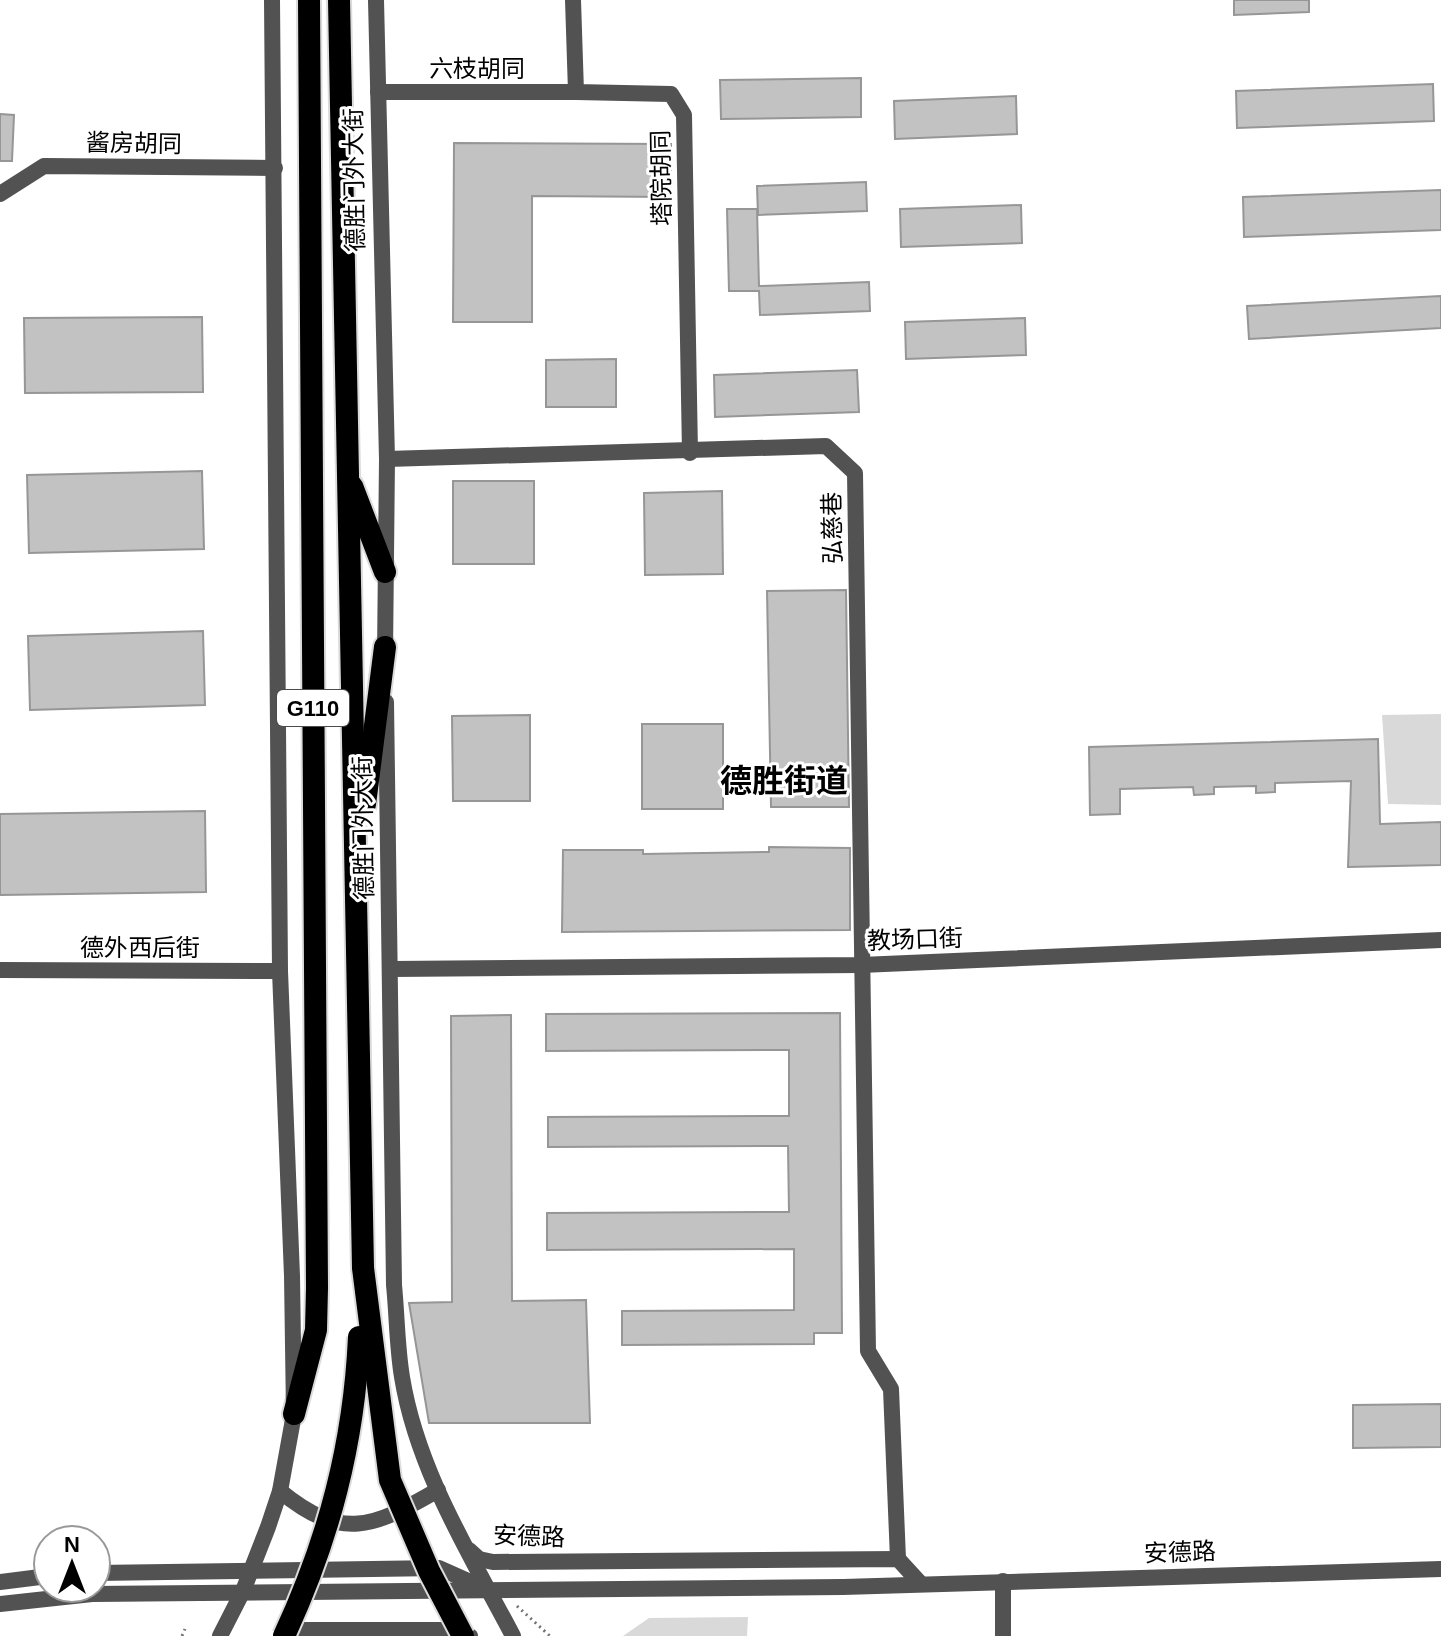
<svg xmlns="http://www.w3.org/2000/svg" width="1441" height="1636" font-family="Helvetica,'Noto Sans SC',sans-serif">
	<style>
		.green { fill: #d9d9d9 }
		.building { fill: #c2c2c2; stroke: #969696; stroke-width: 2 }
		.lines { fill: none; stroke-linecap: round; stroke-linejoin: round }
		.trunk-casing { stroke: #dbdbdb; stroke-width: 26 }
		.path { stroke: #747474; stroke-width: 3; stroke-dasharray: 2 4; stroke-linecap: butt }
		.minor { stroke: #525252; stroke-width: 16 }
		.tertiary { stroke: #525252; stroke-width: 16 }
		.trunk { stroke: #000; stroke-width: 22 }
		.trunk-bridge-casing { stroke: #dbdbdb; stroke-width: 26; stroke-linecap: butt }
		.trunk-bridge { stroke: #000; stroke-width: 22 }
		.labels { text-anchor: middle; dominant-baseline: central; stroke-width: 6; stroke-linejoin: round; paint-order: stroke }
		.shield { fill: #fff; stroke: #4c4c4c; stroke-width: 2 }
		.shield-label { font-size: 22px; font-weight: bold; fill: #000 }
		.street-label { font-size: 24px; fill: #000; stroke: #fff }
		.district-label { font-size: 32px; font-weight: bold; fill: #000; stroke: #fff }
	</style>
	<rect width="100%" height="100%" fill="#fff"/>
	<!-- green -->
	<g class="green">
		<path d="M1441 714V805L1388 804 1382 715Z"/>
		<path d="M748 1617 747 1636H623L649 1618Z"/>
	</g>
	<!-- building -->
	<g class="building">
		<path d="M1234 0H1309V12L1234 15Z"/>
		<path d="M861 78V117L721 119 720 80Z"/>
		<path d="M1433 84 1434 121 1237 128 1236 91Z"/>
		<path d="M1016 96 1017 134 895 139 894 101Z"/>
		<path d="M0 114 14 115 12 161H0Z"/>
		<path d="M454 143 671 144V197L532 196V322H453Z"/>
		<path d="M866 182 867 211 758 215 757 186Z"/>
		<path d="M1441 190V230L1244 237 1243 197Z"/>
		<path d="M1021 205 1022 243 901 247 900 209Z"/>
		<path d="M727 209H757L759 286 869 282 870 311 760 315 759 291H729Z"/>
		<path d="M1441 296V328L1249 339 1247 306Z"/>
		<path d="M202 317 203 392 25 393 24 318Z"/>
		<path d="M1025 318 1026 355 906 359 905 322Z"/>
		<path d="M616 359V407H546V360Z"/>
		<path d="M857 370 859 412 715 417 714 375Z"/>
		<path d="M202 471 204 549 29 553 27 475Z"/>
		<rect x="453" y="481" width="81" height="83"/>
		<path d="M722 491 723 574 645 575 644 493Z"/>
		<path d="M846 590 849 807H771L767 591Z"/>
		<path d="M203 631 205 705 30 710 28 636Z"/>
		<path d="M530 715V801H453L452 716Z"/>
		<rect x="642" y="724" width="81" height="85"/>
		<path d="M1378 739 1380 824 1441 822V865L1348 867 1351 781 1275 783V792L1256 793V786L1214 787V794L1194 795 1193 787 1120 789V814L1090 815 1089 747Z"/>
		<path d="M205 811 206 892 0 895V814Z"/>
		<path d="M769 847 850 848V930L562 932 563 850H643V854L769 852Z"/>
		<path d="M840 1013 842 1333H814V1344L622 1345V1311L794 1310V1249L547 1250V1213L789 1212 788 1146 548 1147V1117L789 1116V1050L546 1051V1014Z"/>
		<path d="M511 1015 512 1301 586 1300 590 1423H429L409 1303 452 1302 451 1016Z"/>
		<path d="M1441 1404V1447L1353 1448V1405Z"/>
	</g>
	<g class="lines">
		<defs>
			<g id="trunk">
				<path d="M339 0 363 1268"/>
				<path d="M352 486 385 572"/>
				<path d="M365 804 385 647"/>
				<path d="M294 1414 316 1330 317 1288 309 0"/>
			</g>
		</defs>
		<!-- trunk casing -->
		<use href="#trunk" class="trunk-casing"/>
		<!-- path -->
		<g class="path">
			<path d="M517 1606 550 1636"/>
			<path d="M182 1636 185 1629"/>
		</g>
		<!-- minor -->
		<g class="minor">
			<path d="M573 0 576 92 671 94 684 115 690 453"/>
			<path d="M378 92H576"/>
			<path d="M0 194 44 166 275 168"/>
			<path d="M387 459 826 446 855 473 868 1351 891 1389 898 1559"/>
			<path d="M0 970 280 971"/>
			<path d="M1003 1581V1636"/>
		</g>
		<!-- tertiary -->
		<g class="tertiary">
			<path d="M376 0 387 459 385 655"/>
			<path d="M386 702 394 1285C397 1315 397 1347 402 1377 417 1470 470 1554 513 1636"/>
			<path d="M392 969 861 965 1441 940"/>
			<path d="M280 1491C342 1542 374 1527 438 1490"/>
			<path d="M469 1550 479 1559 493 1562 898 1559 920 1583"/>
			<path d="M96 1573 439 1568 484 1588"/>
			<path d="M0 1582 48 1576"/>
			<path d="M0 1604 92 1594 843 1587 1441 1569"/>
			<path d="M220 1636 243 1591 268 1527 280 1491 294 1414 292 1276 280 971 272 0"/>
			<path d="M283 1636 300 1630H441L470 1636"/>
		</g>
		<!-- trunk -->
		<use href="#trunk" class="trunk"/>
		<defs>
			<g id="trunk-bridge">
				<path d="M363 1268 390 1480 429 1571 463 1636"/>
				<path d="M284 1636C329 1539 354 1444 359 1337"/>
			</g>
		</defs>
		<!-- trunk-bridge casing -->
		<use href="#trunk-bridge" class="trunk-bridge-casing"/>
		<!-- trunk-bridge -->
		<use href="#trunk-bridge" class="trunk-bridge"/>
	</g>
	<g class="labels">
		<!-- shield labels -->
		<rect class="shield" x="277" y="690" width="72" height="36" rx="6"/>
		<g class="shield-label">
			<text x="313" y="708">G110</text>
		</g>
		<!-- street labels -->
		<g class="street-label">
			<text x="477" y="68">六枝胡同</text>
			<text transform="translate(134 143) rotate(1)">酱房胡同</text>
			<text transform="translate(661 178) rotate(-91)">塔院胡同</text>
			<text transform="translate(354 180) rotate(-91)">德胜门外大街</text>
			<text transform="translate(832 528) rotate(-91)">弘慈巷</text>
			<text transform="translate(363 828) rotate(-91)">德胜门外大街</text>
			<text transform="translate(915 939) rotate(-2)">教场口街</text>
			<text x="140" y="947">德外西后街</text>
			<text transform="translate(529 1536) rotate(2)">安德路</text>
			<text transform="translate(1180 1552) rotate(-2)">安德路</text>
		</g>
		<!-- district labels -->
		<g class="district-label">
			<text x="784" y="781">德胜街道</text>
		</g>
	</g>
	<!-- north arrow -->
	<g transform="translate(72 1564)"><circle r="38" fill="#ffffff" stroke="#999999" stroke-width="2"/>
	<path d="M0-6L14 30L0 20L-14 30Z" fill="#000000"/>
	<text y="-12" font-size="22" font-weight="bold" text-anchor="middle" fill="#000000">N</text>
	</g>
</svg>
